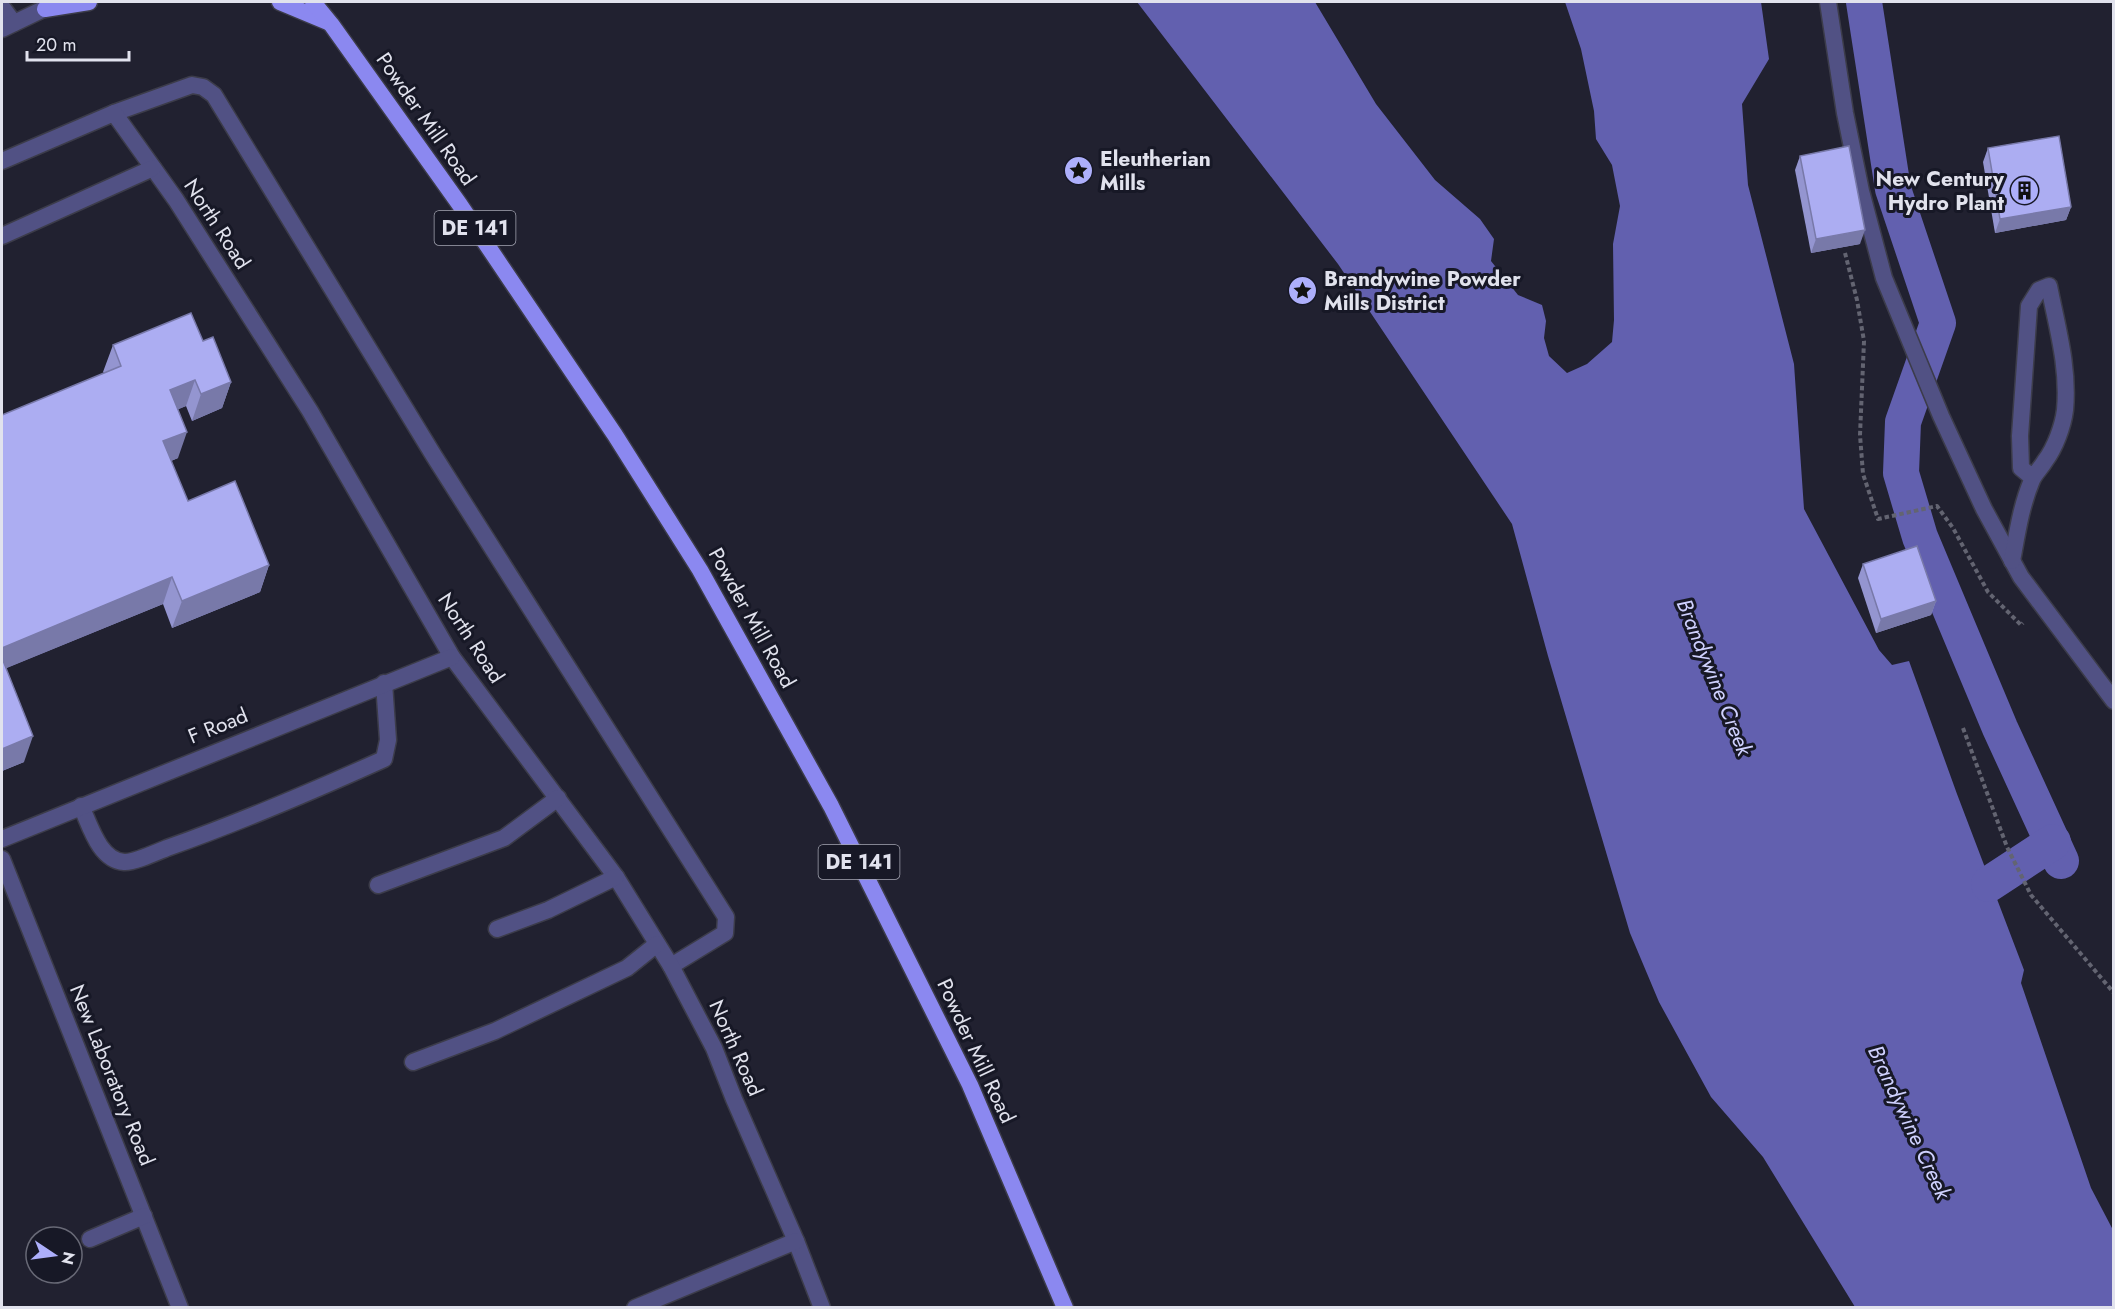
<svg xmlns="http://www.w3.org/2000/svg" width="2115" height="1309" font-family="Jost,sans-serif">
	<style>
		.water { fill: #6260af }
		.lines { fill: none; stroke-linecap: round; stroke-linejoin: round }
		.canal { stroke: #6260af; stroke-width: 36 }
		.service-casing { stroke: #3c3c4a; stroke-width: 19 }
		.trunk-casing { stroke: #3c3c4a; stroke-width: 19 }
		.path { stroke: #636471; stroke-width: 4; stroke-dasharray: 4.5 3; stroke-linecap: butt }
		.service { stroke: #515184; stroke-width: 16 }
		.trunk { stroke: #8b88f0; stroke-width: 16 }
		.wall { fill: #9495d0 }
		.shaded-wall { fill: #7879a9 }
		.building { fill: #acadf2; stroke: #7879a9; stroke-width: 1.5 }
		.labels { text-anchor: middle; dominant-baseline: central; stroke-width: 6; stroke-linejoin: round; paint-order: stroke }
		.shield { fill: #171826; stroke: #a4a5b1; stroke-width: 1.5 }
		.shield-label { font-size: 20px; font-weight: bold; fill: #e1e2ed }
		.street-label { font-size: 21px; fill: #e1e2ed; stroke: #171826 }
		.poi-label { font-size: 21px; font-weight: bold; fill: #e1e2ed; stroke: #171826; text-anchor: start }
		.water-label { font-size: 22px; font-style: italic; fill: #cfd1fe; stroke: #171826 }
	</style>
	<rect width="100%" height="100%" fill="#212130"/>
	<!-- water -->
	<path class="water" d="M1137 2H1315L1376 104 1435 180 1480 219 1494 239 1491 261 1518 295 1542 305 1546 321 1544 338 1549 356 1567 373 1587 364 1612 342 1614 320 1613 244 1620 206 1612 165 1596 139 1594 111 1581 49 1565 2H1761L1769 59 1742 104 1748 185 1794 364 1804 509 1879 650 1892 665 1909 661 1957 794 2024 970 2021 983 2091 1188 2113 1230V1307H1855L1763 1157 1711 1097 1659 1002 1630 933 1548 656 1512 524 1338 264Z"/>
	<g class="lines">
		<!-- canal -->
		<g class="canal">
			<path d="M1864 2 1893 189 1938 323 1903 422 1901 473 1920 537 2000 728 2061 861"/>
			<path d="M1989 884 2053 842"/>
		</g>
		<defs>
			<g id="service">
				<path d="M1828 2 1845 113 1861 191 1884 278 1941 416 1984 509 2021 577 2114 701"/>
				<path d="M2 7 14 23"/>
				<path d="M2 29 56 3"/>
				<path d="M114 113 192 85 203 87 214 95 434 456 726 917 725 933 671 966"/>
				<path d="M2 161 114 113 176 200 310 411 452 657 616 877 671 966 714 1048 734 1099 796 1241 822 1308"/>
				<path d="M2 236 153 168"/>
				<path d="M2012 561C2017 534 2021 506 2032 480 2035 473 2041 468 2045 461 2055 448 2063 426 2065 410 2069 367 2057 327 2049 286L2039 290 2029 306 2020 436 2021 468 2033 478"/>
				<path d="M81 806C90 825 99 860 124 862 133 863 157 852 167 848 241 822 313 791 384 759L388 740 384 683"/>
				<path d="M2 839 452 657"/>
				<path d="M2 859 180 1308"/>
				<path d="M378 885 504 838 558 798"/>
				<path d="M497 929 548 910 616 877"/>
				<path d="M413 1062 495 1031 627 968 657 944"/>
				<path d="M90 1239 144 1216"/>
				<path d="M635 1308 796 1241"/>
			</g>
			<g id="trunk">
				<path d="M280 2 328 22"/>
				<path d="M313 2 331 24 460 205 615 435 700 570 831 806 970 1085 1065 1308"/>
				<path d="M45 9 89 2"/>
			</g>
		</defs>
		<!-- service casing -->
		<use href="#service" class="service-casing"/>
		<!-- trunk casing -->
		<use href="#trunk" class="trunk-casing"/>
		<!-- path -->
		<g class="path">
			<path d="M1845 253 1857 300 1864 341 1860 435 1863 474 1878 519 1937 506 1953 528 1988 592 2021 625 2023 623"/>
			<path d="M1963 728 2007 847 2031 895 2114 993"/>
		</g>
		<!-- service -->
		<use href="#service" class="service"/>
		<!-- trunk -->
		<use href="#trunk" class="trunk"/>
	</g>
	<!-- wall -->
	<g class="wall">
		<path d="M1988 148 2071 207 2066 220 1995 233 1983 162Z"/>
		<path d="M1800 156 1860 244 1811 253 1795 170Z"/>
		<path d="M203 341 231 382 222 408 192 421 186 406 178 409V458L171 461 188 501 269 565 260 592 172 628 163 604 6 668 24 762 2 771V415L104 373 103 372 113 345Z"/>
		<path d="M1863 564 1936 601 1931 615 1876 633 1858 578Z"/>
	</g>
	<!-- shaded-wall -->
	<g class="shaded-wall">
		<path d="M2071 207 2066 220 1995 233 2000 219Z"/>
		<path d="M1865 230 1860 244 1811 253 1816 239Z"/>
		<path d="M195 380 186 406 161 417 170 390Z"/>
		<path d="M231 382 222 408 192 421 201 394Z"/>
		<path d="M187 432 178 458 154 468 163 441Z"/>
		<path d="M269 565 260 592 172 628 182 601Z"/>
		<path d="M172 577 163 604 2 670V648Z"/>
		<path d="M1936 601 1931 615 1876 633 1881 619Z"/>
		<path d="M33 736 24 762 2 771V749Z"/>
	</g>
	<!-- building -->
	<g class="building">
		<path d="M2059 136 2071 207 2000 219 1988 148Z"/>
		<path d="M1849 146 1865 230 1816 239 1800 156Z"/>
		<path d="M191 313 203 341 213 337 231 382 201 394 195 380 170 390 187 432 163 441 188 501 235 481 269 565 182 601 172 577 2 648V415L121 366 113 345Z"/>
		<path d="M1917 546 1936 601 1881 619 1863 564Z"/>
		<path d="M2 658 33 736 2 749Z"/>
	</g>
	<!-- icons -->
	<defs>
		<symbol id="sight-disc" viewBox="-11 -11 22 22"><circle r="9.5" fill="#adaffb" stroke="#171826"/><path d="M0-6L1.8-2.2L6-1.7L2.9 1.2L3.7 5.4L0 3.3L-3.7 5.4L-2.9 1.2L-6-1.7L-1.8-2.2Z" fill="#111"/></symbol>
		<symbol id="building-disc" viewBox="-11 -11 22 22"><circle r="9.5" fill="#adaffb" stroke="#171826"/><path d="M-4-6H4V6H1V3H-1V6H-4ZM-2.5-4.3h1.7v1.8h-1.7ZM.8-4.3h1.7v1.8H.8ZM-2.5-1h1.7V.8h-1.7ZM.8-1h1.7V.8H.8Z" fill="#111"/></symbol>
	</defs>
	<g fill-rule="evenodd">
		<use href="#sight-disc" x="1062" y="154" width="33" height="33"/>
		<use href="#building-disc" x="2008" y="174" width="33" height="33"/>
		<use href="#sight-disc" x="1286" y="274" width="33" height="33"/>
	</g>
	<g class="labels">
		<!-- shield labels -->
		<g class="shield">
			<rect x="434.5" y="211" width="81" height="34" rx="4.5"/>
			<rect x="818.5" y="845" width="81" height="34" rx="4.5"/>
		</g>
		<g class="shield-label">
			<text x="475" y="228">DE 141</text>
			<text x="859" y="862">DE 141</text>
		</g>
		<!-- street labels -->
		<g class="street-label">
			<text transform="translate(426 119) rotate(55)">Powder Mill Road</text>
			<text transform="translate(217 224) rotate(57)">North Road</text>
			<text transform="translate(752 618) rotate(61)">Powder Mill Road</text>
			<text transform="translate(471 638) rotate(57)">North Road</text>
			<text transform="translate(218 726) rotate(-22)">F Road</text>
			<text transform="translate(736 1048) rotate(66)">North Road</text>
			<text transform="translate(976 1051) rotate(65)">Powder Mill Road</text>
			<text transform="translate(112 1075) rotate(68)">New Laboratory Road</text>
		</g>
		<!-- poi labels -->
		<g class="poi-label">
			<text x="1100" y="159">Eleutherian<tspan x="1100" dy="24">Mills</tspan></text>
			<text x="2004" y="179" text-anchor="end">New Century<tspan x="2004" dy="24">Hydro Plant</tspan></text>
			<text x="1324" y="279">Brandywine Powder<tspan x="1324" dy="24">Mills District</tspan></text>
		</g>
		<!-- water labels -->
		<g class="water-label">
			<text transform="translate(1715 677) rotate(68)">Brandywine Creek</text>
			<text transform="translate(1910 1122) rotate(65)">Brandywine Creek</text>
		</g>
	</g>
	<!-- border -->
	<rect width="2115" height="1309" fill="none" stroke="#e1e2ed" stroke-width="6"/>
	<!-- north arrow -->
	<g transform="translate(54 1255) rotate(103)"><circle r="28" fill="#171826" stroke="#686976" stroke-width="1.5"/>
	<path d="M0-4.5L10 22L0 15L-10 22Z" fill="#adaffb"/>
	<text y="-9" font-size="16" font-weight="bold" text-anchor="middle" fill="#e1e2ed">N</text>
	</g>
	<!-- scale -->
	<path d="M27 51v9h102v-9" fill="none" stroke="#e1e2ed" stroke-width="3"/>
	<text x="36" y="51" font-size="18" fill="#e1e2ed" stroke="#171826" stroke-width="4.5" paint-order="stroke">20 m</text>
</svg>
